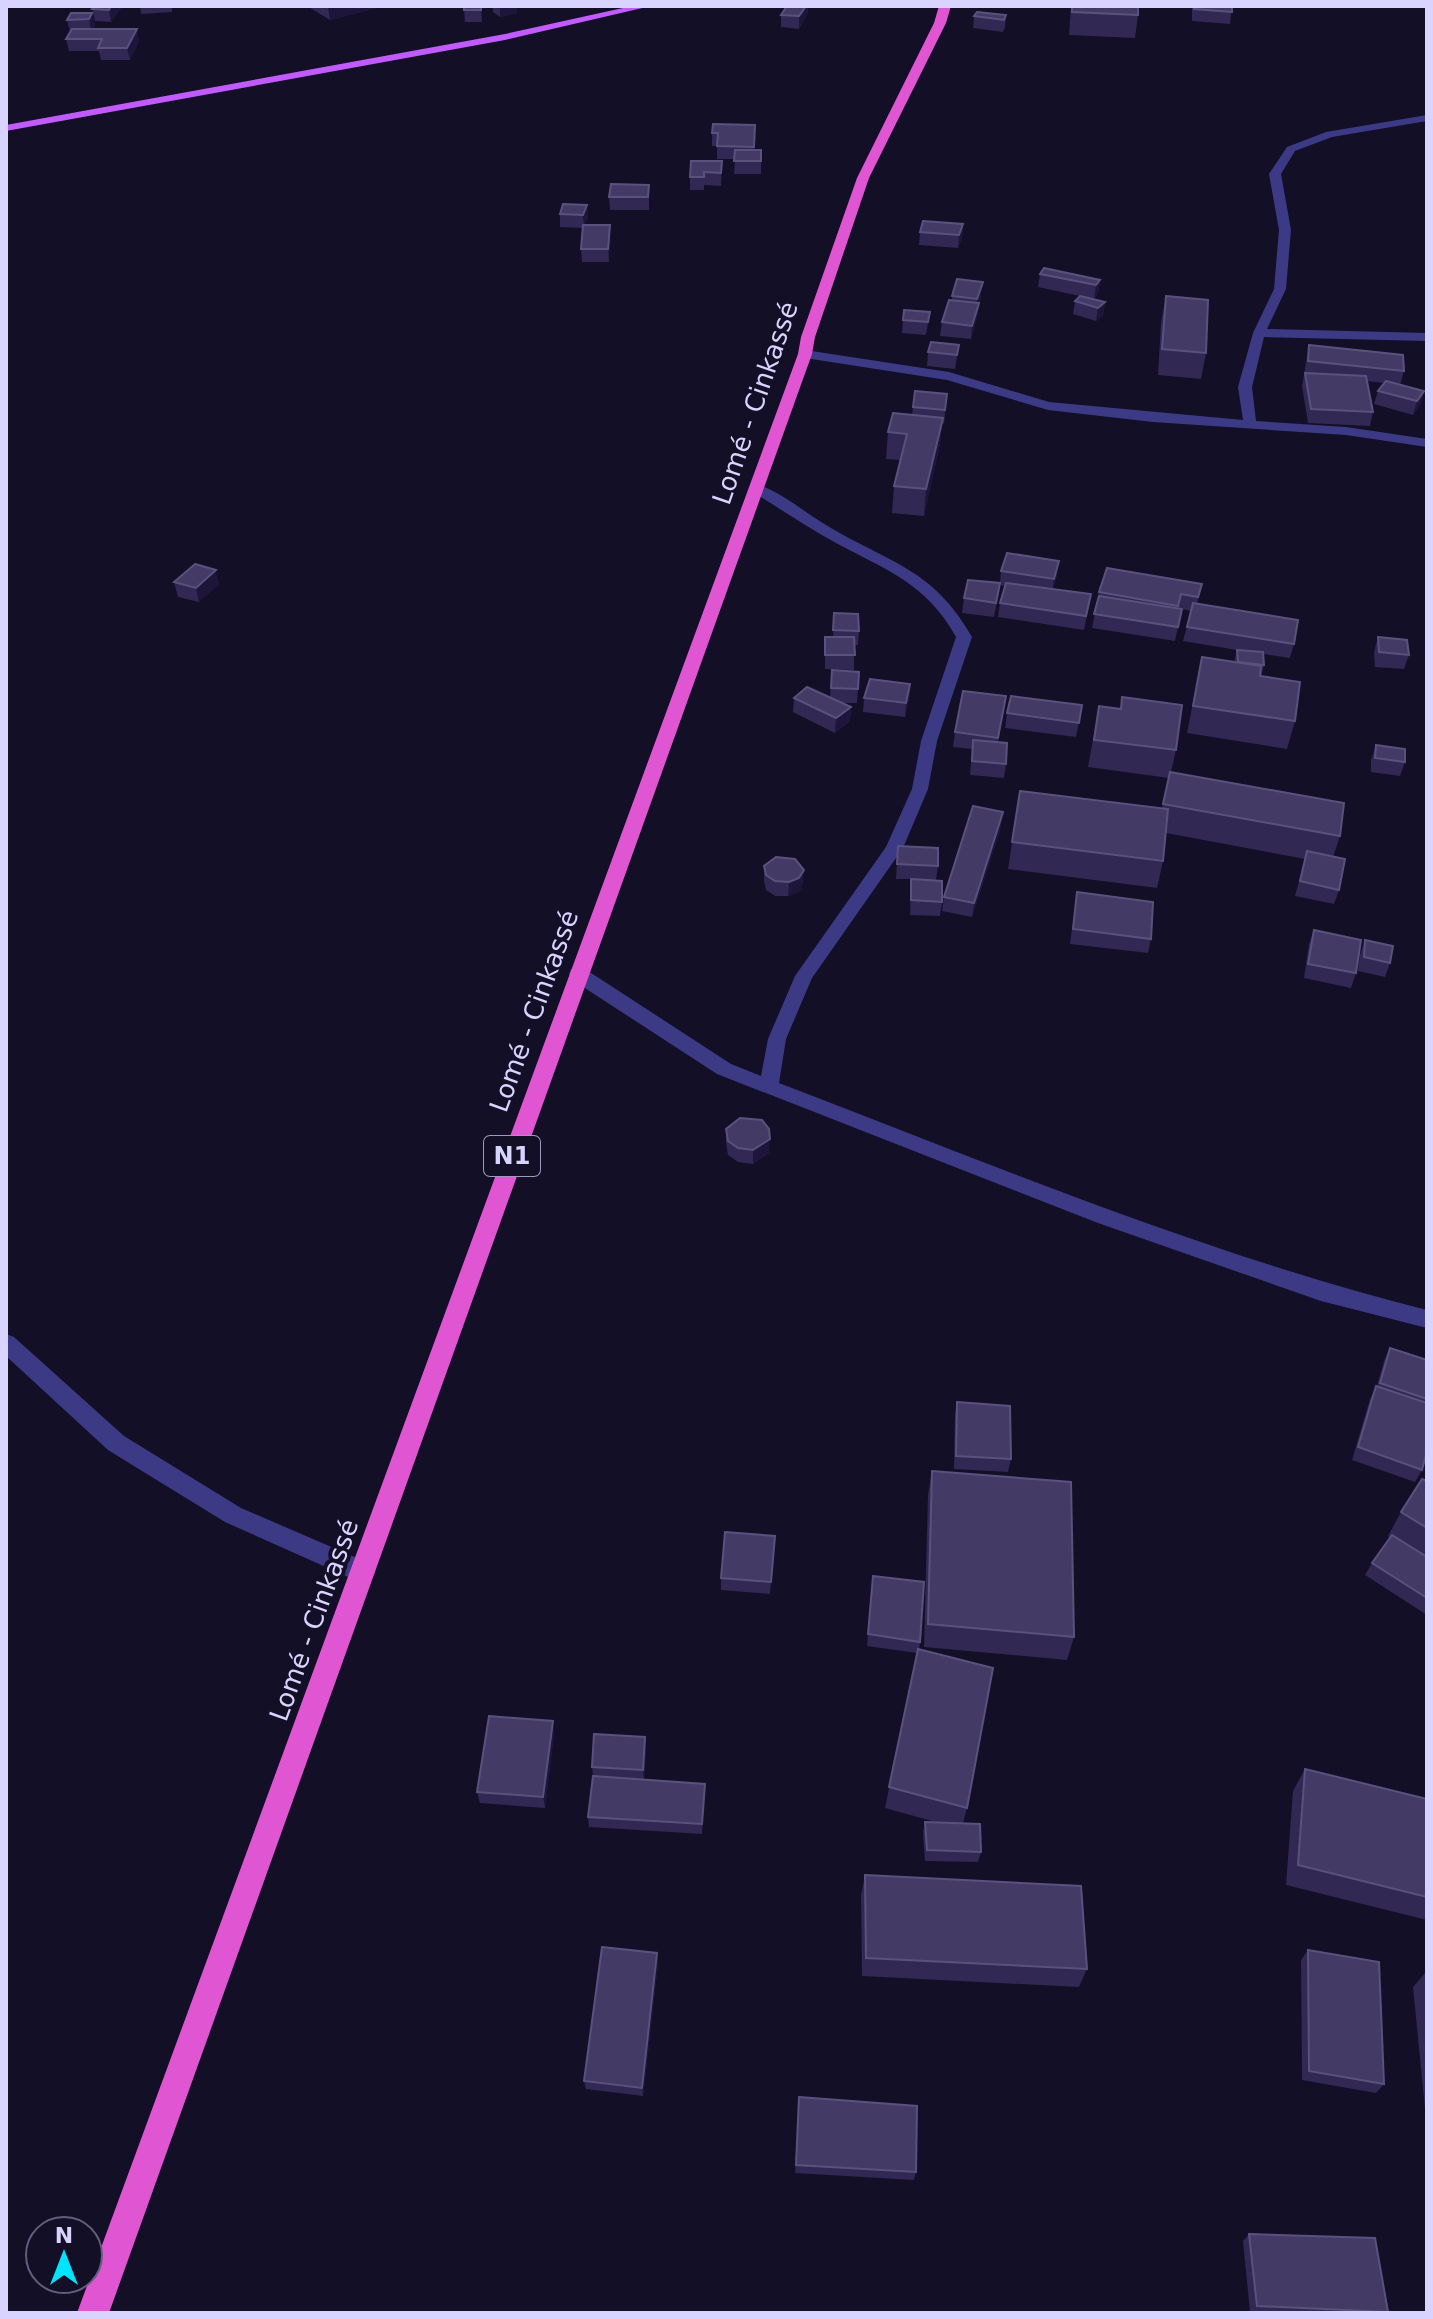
<svg xmlns="http://www.w3.org/2000/svg" width="1433" height="2319" font-family="'DejaVu Sans',sans-serif">
	<style>
		.lines { fill: none; stroke-linecap: round; stroke-linejoin: round }
		.minor { fill: #3d3a85; fill-rule: evenodd }
		.primary { fill: #c25bff; fill-rule: evenodd }
		.trunk { fill: #e055d1; fill-rule: evenodd }
		.wall { fill: #312854 }
		.shaded-wall { fill: #1d163a }
		.building { fill: #433a66; stroke: #5a527e; stroke-width: 2 }
		.labels { text-anchor: middle; dominant-baseline: central; stroke-width: 8; stroke-linejoin: round; paint-order: stroke }
		.shield { fill: #130f26; stroke: #9e99be; stroke-width: 2 }
		.shield-label { font-size: 24px; font-weight: bold; fill: #d9d4ff }
		.street-label { font-size: 26px; fill: #d9d4ff; stroke: #130f26 }
	</style>
	<rect width="100%" height="100%" fill="#130f26"/>
	<g class="lines">
		<!-- minor -->
		<g class="minor">
			<path d="M1427 115V121L1332 137 1295 151 1281 174 1291 230 1286 289 1267 329 1427 333V341L1264 337 1252 387 1256 421 1346 427 1427 439V447L1346 435 1153 422 1048 410 947 380 805 358 798 354 805 350 949 372 1049 402 1243 420 1238 387 1253 333 1274 289 1279 230 1269 174 1287 147 1326 132Z"/>
			<path d="M756 484C780 491 804 512 826 525 889 563 933 568 972 637L937 741 928 789 903 848 812 978 786 1039 779 1083C993 1165 1205 1254 1427 1310V1328L1321 1301 1098 1223 717 1074 571 979 569 974 571 969H585L731 1064 761 1076 768 1039 795 976 886 847 912 789 921 741 956 637C926 583 888 571 836 543 807 527 779 508 751 491V485Z"/>
			<path d="M6 1334 14 1337 124 1436 241 1508 371 1564 375 1572 371 1580 363 1583 355 1580 225 1522 108 1450 6 1356Z"/>
		</g>
		<!-- primary -->
		<path class="primary" d="M632 6H651L505 40 6 131V125L505 34Z"/>
		<!-- trunk -->
		<path class="trunk" d="M939 6H951L946 23 869 178 815 337 812 354 109 2313H77L798 354 801 337 857 178 934 23Z"/>
	</g>
	<!-- wall -->
	<g class="wall">
		<path d="M95 6H122V7L111 22 95 21 92 9Z"/>
		<path d="M140 6H172V12L141 14Z"/>
		<path d="M307 6H384L330 20Z"/>
		<path d="M481 6 482 22H465L464 10Z"/>
		<path d="M493 6H516L517 13 500 17 493 12Z"/>
		<path d="M787 6H810V8H808L807 15 799 29 781 27V15Z"/>
		<path d="M1071 6H1138V15L1135 38 1069 35Z"/>
		<path d="M1192 6H1232L1230 24 1192 21Z"/>
		<path d="M92 13 95 25 93 29 139 41 130 60H101L99 51H69L66 39 70 32 67 20Z"/>
		<path d="M1006 15 1005 27 1003 32 973 28 974 16Z"/>
		<path d="M755 125 754 150H761V174H734L735 159H717V146H712V133Z"/>
		<path d="M722 161 721 186 704 185V190H690V177Z"/>
		<path d="M609 197 649 198V210H610Z"/>
		<path d="M587 205 588 218 585 225H610L609 262H582L581 249 583 228 560 227V214Z"/>
		<path d="M963 224 962 237 958 248 919 245 920 232Z"/>
		<path d="M1040 274 1100 280 1098 293 1094 299 1105 302 1103 315 1096 321 1073 314 1075 301 1080 296 1038 287Z"/>
		<path d="M981 295 977 317 971 339 940 336 942 322 952 300V296Z"/>
		<path d="M1166 296 1206 353 1201 379 1158 375 1161 322Z"/>
		<path d="M930 312 926 335 902 333 903 320Z"/>
		<path d="M959 345 955 369 927 366 928 352Z"/>
		<path d="M1309 345 1404 371 1400 385 1424 391 1420 405 1413 415 1374 404 1378 391 1384 383 1367 381 1373 412 1370 426 1308 423 1302 386Z"/>
		<path d="M915 391 947 394 944 424 942 423 940 444 924 516 892 513 894 486 900 460 886 459 888 432 912 415Z"/>
		<path d="M1001 571 1057 575 1053 589 1091 594 1084 630 998 617 1000 603 1005 586 1000 585 994 617 962 613 964 598 1000 583Z"/>
		<path d="M174 582 219 584 199 602 178 597Z"/>
		<path d="M1202 584 1197 604 1294 644 1290 658 1263 654 1264 665 1261 677 1295 721 1287 749 1187 733 1202 657 1234 662 1237 650 1183 641 1191 611 1182 609 1175 641 1092 628 1099 592Z"/>
		<path d="M834 613 859 631 858 645H854V670L825 669V637H833Z"/>
		<path d="M1378 637 1409 655 1404 669 1375 667 1374 652Z"/>
		<path d="M832 670 859 672 857 703H842L851 707 850 721 835 733 793 712 794 698H830Z"/>
		<path d="M910 684 909 699 905 717 863 712 864 698Z"/>
		<path d="M1006 696 998 742 1006 764 1004 778 970 775 972 749 953 747 955 732Z"/>
		<path d="M1082 705 1076 737 1005 728 1007 713Z"/>
		<path d="M1099 706 1120 709 1176 750 1171 772 1340 836 1333 857 1339 890 1334 904 1295 896 1305 859 1166 833 1163 861 1157 888 1008 869 1020 791 1162 808 1169 778 1088 767Z"/>
		<path d="M1376 745 1405 762 1400 776 1371 772V760Z"/>
		<path d="M1001 827 972 917 942 911 944 897Z"/>
		<path d="M898 846 938 866 936 880 942 902 940 916 910 915 911 879H896Z"/>
		<path d="M764 866 803 884 799 892 788 896H775L766 890 764 881Z"/>
		<path d="M1077 892 1151 939 1148 953 1070 944Z"/>
		<path d="M1314 930 1356 973 1351 988 1304 978 1309 944Z"/>
		<path d="M1365 940 1390 963 1385 977 1358 971 1360 955Z"/>
		<path d="M726 1129 769 1153 753 1164 738 1162 728 1155 726 1143Z"/>
		<path d="M1390 1348 1427 1360V1451L1422 1470 1415 1482 1352 1460 1370 1399 1377 1386 1384 1361Z"/>
		<path d="M957 1402 1011 1459 1008 1472 954 1469 955 1415Z"/>
		<path d="M932 1471 1074 1637 1067 1660 924 1647 928 1495Z"/>
		<path d="M1427 1481V1615L1365 1575 1372 1563 1390 1538 1388 1536 1401 1512Z"/>
		<path d="M774 1549 770 1594 721 1590V1578Z"/>
		<path d="M873 1576 920 1642 919 1650 967 1808 963 1823 981 1852 978 1862 925 1861 923 1833 925 1822 939 1823 885 1808 917 1653 867 1646Z"/>
		<path d="M553 1721 554 1733 545 1808 480 1803 477 1792Z"/>
		<path d="M645 1737 646 1748 644 1779 705 1784 702 1834 589 1827 588 1817 593 1776 592 1767Z"/>
		<path d="M1305 1769 1427 1799V1920L1286 1885 1293 1791Z"/>
		<path d="M865 1875 1087 1969 1079 1987 862 1976 861 1895Z"/>
		<path d="M1308 1950 1384 2084 1376 2093 1302 2080 1301 1960Z"/>
		<path d="M657 1953 658 1963 643 2096 586 2089 584 2081Z"/>
		<path d="M1427 1971V2109H1425L1413 1987Z"/>
		<path d="M799 2097 916 2172 914 2180 795 2173Z"/>
		<path d="M1249 2234 1388 2312 1386 2313 1250 2312 1243 2241Z"/>
	</g>
	<!-- shaded-wall -->
	<g class="shaded-wall">
		<path d="M111 6 122 7 111 22 109 10Z"/>
		<path d="M328 6H384L330 20Z"/>
		<path d="M500 6H516L517 13 500 17Z"/>
		<path d="M806 6H808L807 15 799 29V16Z"/>
		<path d="M92 13 95 25 91 31 89 19Z"/>
		<path d="M137 29 139 41 130 60 127 48Z"/>
		<path d="M587 205 588 218 584 229 583 215Z"/>
		<path d="M963 224 962 237 958 248 959 235Z"/>
		<path d="M610 225 611 238 609 262 608 249Z"/>
		<path d="M1100 280 1098 293 1094 299 1096 285Z"/>
		<path d="M983 282 981 295 976 313 977 299Z"/>
		<path d="M1105 302 1103 315 1096 321 1098 308Z"/>
		<path d="M979 303 977 317 971 339 972 326Z"/>
		<path d="M1424 391 1420 405 1413 415 1417 401Z"/>
		<path d="M943 418 940 444 924 516 926 489Z"/>
		<path d="M1059 561 1057 575 1052 593 1054 579Z"/>
		<path d="M216 570 219 584 199 602 196 588Z"/>
		<path d="M910 684 909 699 905 717 906 703Z"/>
		<path d="M851 707 850 721 835 733 836 718Z"/>
		<path d="M1003 812 1001 827 972 917 974 903Z"/>
		<path d="M804 870 803 884 799 892 788 896 789 882Z"/>
		<path d="M770 1139 769 1153 753 1164V1150Z"/>
		<path d="M553 1721 554 1733 545 1808 543 1797Z"/>
		<path d="M645 1737 646 1748 643 1781V1770Z"/>
		<path d="M657 1953 658 1963 643 2096 642 2088Z"/>
	</g>
	<!-- building -->
	<g class="building">
		<path d="M95 6H111L109 10 92 9Z"/>
		<rect x="464" y="6" width="17" height="4"/>
		<path d="M787 6H806L799 16 781 15Z"/>
		<path d="M1072 6H1138V15L1072 12Z"/>
		<path d="M1194 6H1232V12L1194 9Z"/>
		<path d="M977 12 1006 15 1004 20 974 16Z"/>
		<path d="M71 13H92L89 19 67 20Z"/>
		<path d="M72 29H137L127 48H98L102 39H66Z"/>
		<path d="M713 124 755 125 754 147 717 146 718 133H712Z"/>
		<path d="M735 150H761V161H734Z"/>
		<path d="M691 161H722L721 173 704 172V177H690Z"/>
		<path d="M611 184 649 185 648 197H609Z"/>
		<path d="M563 204 587 205 583 215 560 214Z"/>
		<path d="M923 221 963 224 959 235 920 232Z"/>
		<path d="M583 225H610L608 249H581Z"/>
		<path d="M1044 268 1100 280 1096 285 1040 274Z"/>
		<path d="M957 279 983 282 977 299 952 296Z"/>
		<path d="M1080 296 1105 302 1098 308 1075 301Z"/>
		<path d="M1166 296 1208 300 1206 353 1162 349Z"/>
		<path d="M949 300 979 303 972 326 942 322Z"/>
		<path d="M904 310 930 312 928 322 903 320Z"/>
		<path d="M931 342 959 345 957 355 928 352Z"/>
		<path d="M1309 345 1403 355 1404 371 1308 361Z"/>
		<path d="M1305 373 1366 376 1373 412 1311 409Z"/>
		<path d="M1386 381 1424 391 1417 401 1378 391Z"/>
		<path d="M915 391 947 394 945 410 913 407Z"/>
		<path d="M893 413 943 418 926 489 894 486 907 434 888 432Z"/>
		<path d="M1007 553 1059 561 1054 579 1001 571Z"/>
		<path d="M195 564 216 570 196 588 174 582Z"/>
		<path d="M1107 568 1202 584 1198 597 1181 594 1178 606 1099 592Z"/>
		<path d="M968 580 1000 583 996 603 964 598Z"/>
		<path d="M1006 583 1091 594 1086 616 1000 603Z"/>
		<path d="M1099 596 1182 609 1178 627 1094 614Z"/>
		<path d="M1193 603 1298 620 1294 644 1187 627Z"/>
		<path d="M834 613 858 614 859 631 833 630Z"/>
		<path d="M825 637H854L855 655H825Z"/>
		<path d="M1378 637 1407 640 1409 655 1379 652Z"/>
		<path d="M1237 650 1263 652 1264 665 1238 662Z"/>
		<path d="M1202 657 1261 666 1260 676 1300 682 1295 721 1193 706Z"/>
		<path d="M832 670 859 672 858 689 831 688Z"/>
		<path d="M870 679 910 684 906 703 864 698Z"/>
		<path d="M807 687 851 707 836 718 794 698Z"/>
		<path d="M963 691 1006 696 998 738 955 732Z"/>
		<path d="M1011 696 1082 705 1079 723 1007 713Z"/>
		<path d="M1122 697 1182 705 1176 750 1094 740 1099 706 1121 709Z"/>
		<path d="M973 740 1007 743 1006 764 972 761Z"/>
		<path d="M1376 745 1405 749V762L1375 758Z"/>
		<path d="M1170 772 1344 803 1340 836 1163 804Z"/>
		<path d="M1020 791 1168 809 1163 861 1012 842Z"/>
		<path d="M973 806 1003 812 974 903 944 897Z"/>
		<path d="M898 846 938 848V866L897 864Z"/>
		<path d="M1307 851 1345 859 1339 890 1300 881Z"/>
		<path d="M776 857 795 859 804 870 799 878 789 882 775 881 766 875 764 866Z"/>
		<path d="M911 879 942 881V902L911 900Z"/>
		<path d="M1077 892 1153 902 1151 939 1073 929Z"/>
		<path d="M1314 930 1361 940 1356 973 1308 964Z"/>
		<path d="M1365 940 1393 946 1390 963 1364 957Z"/>
		<path d="M740 1118 762 1120 769 1129 770 1139 753 1150 738 1148 728 1141 726 1129Z"/>
		<path d="M1390 1348 1427 1360V1399L1380 1383Z"/>
		<path d="M1376 1386 1427 1403V1451L1422 1470 1358 1447Z"/>
		<path d="M957 1402 1010 1406 1011 1459 956 1456Z"/>
		<path d="M932 1471 1071 1482 1074 1637 928 1624Z"/>
		<path d="M1422 1479 1427 1481V1528L1401 1512Z"/>
		<path d="M725 1532 775 1536 771 1582 721 1578Z"/>
		<path d="M1392 1535 1427 1557V1598L1372 1563Z"/>
		<path d="M873 1576 924 1582 920 1642 868 1634Z"/>
		<path d="M918 1649 993 1668 967 1808 889 1787Z"/>
		<path d="M489 1716 553 1721 543 1797 477 1792Z"/>
		<path d="M594 1734 645 1737 643 1770 592 1767Z"/>
		<path d="M1305 1769 1427 1799V1897L1298 1865Z"/>
		<path d="M593 1776 705 1784 702 1824 588 1817Z"/>
		<path d="M925 1822 980 1824 981 1852 927 1850Z"/>
		<path d="M865 1875 1081 1886 1087 1969 866 1958Z"/>
		<path d="M602 1947 657 1953 642 2088 584 2081Z"/>
		<path d="M1308 1950 1379 1962 1384 2084 1309 2071Z"/>
		<path d="M799 2097 917 2106 916 2172 796 2165Z"/>
		<path d="M1249 2234 1375 2238 1388 2312 1257 2306Z"/>
	</g>
	<g class="labels">
		<!-- shield labels -->
		<rect class="shield" x="484" y="1136" width="56" height="40" rx="6"/>
		<g class="shield-label">
			<text x="512" y="1156">N1</text>
		</g>
		<!-- street labels -->
		<g class="street-label">
			<text transform="translate(755 403) rotate(-71)">Lomé - Cinkassé</text>
			<text transform="translate(534 1011) rotate(-70)">Lomé - Cinkassé</text>
			<text transform="translate(314 1620) rotate(-70)">Lomé - Cinkassé</text>
		</g>
	</g>
	<!-- border -->
	<rect width="1433" height="2319" fill="none" stroke="#d9d4ff" stroke-width="16"/>
	<!-- north arrow -->
	<g transform="translate(64 2255)"><circle r="38" fill="#130f26" stroke="#625e7d" stroke-width="2"/>
	<path d="M0-6L14 30L0 20L-14 30Z" fill="#00e5ff"/>
	<text y="-12" font-size="22" font-weight="bold" text-anchor="middle" fill="#d9d4ff">N</text>
	</g>
</svg>
